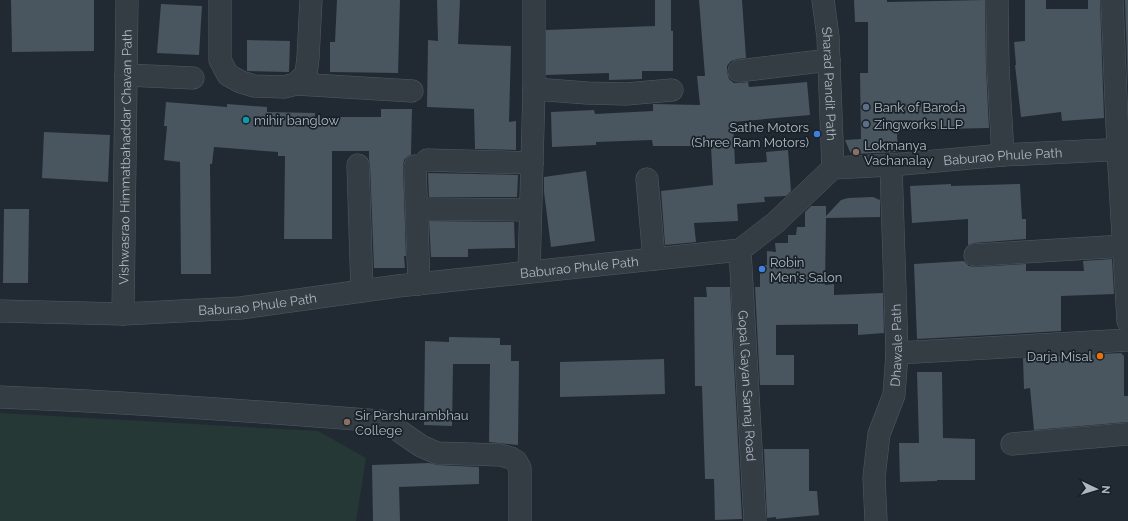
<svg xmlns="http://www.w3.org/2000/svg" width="1128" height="521" font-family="Raleway,sans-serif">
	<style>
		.green { fill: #253836 }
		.building { fill: #49555f }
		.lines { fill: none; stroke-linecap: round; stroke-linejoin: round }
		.minor-casing { stroke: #515a62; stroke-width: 23 }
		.minor { stroke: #343c44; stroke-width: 22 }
		.service-dot { fill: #5c6f8a; stroke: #192128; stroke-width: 1.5 }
		.culture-dot { fill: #0f9aa8; stroke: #192128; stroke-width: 1.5 }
		.shop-dot { fill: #3f7fe0; stroke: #192128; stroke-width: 1.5 }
		.education-dot { fill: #8d6e63; stroke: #192128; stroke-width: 1.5 }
		.food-dot { fill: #e8710a; stroke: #192128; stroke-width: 1.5 }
		.labels { text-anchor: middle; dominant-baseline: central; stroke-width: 3.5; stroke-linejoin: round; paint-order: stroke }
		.street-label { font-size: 13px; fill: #adb7c1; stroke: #192128 }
		.poi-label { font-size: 13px; fill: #adb7c1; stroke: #192128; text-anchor: start }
	</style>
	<rect width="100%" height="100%" fill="#212a33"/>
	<!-- green -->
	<path class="green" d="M0 413 318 431 366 458 356 521H0Z"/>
	<!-- building -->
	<g class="building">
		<path d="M11 0H94V51L12 52Z"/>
		<path d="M337 0H400L398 73 330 72V42H335Z"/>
		<path d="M437 0H460L458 44 511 46 509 122 516 121V150L475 149 474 109 427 107 428 40 438 41Z"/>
		<path d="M655 0H671V31H673V71H642V79L609 80V73L546 75V30L655 26Z"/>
		<path d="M699 0H742L746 58 737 59 731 61 727 66V72L729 79 734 83H741L748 82 749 87 807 82 810 115 733 122 735 164 767 162 766 152 788 150 791 191 786 196 764 197 765 202 737 204 738 221 694 223 696 242 665 245 661 191 713 185 711 146H653L652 140 596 142V145L552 147 551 112 594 110 595 114 653 111V104L700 105 697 76H705Z"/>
		<path d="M854 0H887V2L985 0 986 68 989 128 899 130V134H897L898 152 853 154 850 152 845 140 861 139 860 73H868V22H855Z"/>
		<path d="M1025 0H1046V9H1088V0H1100L1104 118 1062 121 1061 112 1021 117 1015 65H1016L1014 42 1025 41Z"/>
		<path d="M1125 0H1128V87Z"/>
		<path d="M161 4 202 6 199 55 157 53Z"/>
		<path d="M247 40 290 41 289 72 247 71Z"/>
		<path d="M166 102 227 107V104L267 107V112L315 113V117H381V109H412L411 155 408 156 404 160 403 166 406 256H404L405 268H374L370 165 369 159V151H332V239H284L285 156H278V152L214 147 212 164H210L211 274H181L180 162 164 160 167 126H164Z"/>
		<path d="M44 132 110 135 108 182 42 178Z"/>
		<path d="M586 171 595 241 551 247 544 192V177Z"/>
		<path d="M428 173 518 175 517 197H429Z"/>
		<path d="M951 184V186L1020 184 1022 219H1026V239L974 243 968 245V219L912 223 910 186Z"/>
		<path d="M873 197 880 200V217L826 218 825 285 834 284V295L883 293 884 333 858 335V324L776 325V355H794V385H760L755 287H760V265H767V251L776 252 775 243H788V235H796L797 227H805V212L811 206H826V216L841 200 848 198Z"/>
		<path d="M4 209H29L28 283H3Z"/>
		<path d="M429 221 514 222 515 248 468 249V257H431Z"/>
		<path d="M1112 259 1114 294 1061 296V331L917 339 914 264 964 261 969 266 975 267 1026 264V271H1084L1083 261Z"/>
		<path d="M706 287H730L742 519 715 520 714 479H705L702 386H695L694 297H707Z"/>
		<path d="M449 337 500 338V345H511V361H519L518 445 489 442 490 364H453L452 426 424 425 425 341 449 342Z"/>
		<path d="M1121 353 1124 356V396H1128V422L1034 430 1030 388 1024 389 1023 358Z"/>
		<path d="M664 359 665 394 560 397V362Z"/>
		<path d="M917 372H942L943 438 975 439V480H937V481L900 482 899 443H919Z"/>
		<path d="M764 449H809V491H817L819 515 776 519V517L767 518Z"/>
		<path d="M429 463 437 465 479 467V484L399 487 400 521H373L372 465Z"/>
	</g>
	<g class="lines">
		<defs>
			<g id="minor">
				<path d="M220 0V60L228 75 241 82 254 86 284 87 296 84 306 74 308 58 311 0"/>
				<path id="s1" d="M823 0 828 37 833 168"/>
				<path d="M997 0 998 68 1003 155"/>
				<path d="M1112 0 1118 149 1128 321"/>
				<path d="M739 71 829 60"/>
				<path d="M126 75 193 78"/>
				<path d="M296 84 412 91"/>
				<path d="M534 89 587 93 626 94 672 90"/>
				<path d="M427 160 532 163"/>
				<path d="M358 165 362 291"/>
				<path d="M415 166 419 284"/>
				<path d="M647 179 654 259"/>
				<path d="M430 209 530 210"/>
				<path id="s2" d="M740 250 755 521"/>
				<path d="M975 255 1124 246"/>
				<path d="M529 272 534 89V0"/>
				<path id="s3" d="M0 311 123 314 240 308 398 286 740 250 775 223 833 168 891 165 1003 155 1128 149"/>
				<path id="s4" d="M123 314 127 0"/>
				<path d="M897 353 1128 340"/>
				<path d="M0 397C127 402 253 411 380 421L395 428 421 446 437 453 500 455 511 458 516 461 520 468V521"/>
				<path d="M1012 444 1128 434"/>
				<path id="s5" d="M876 521 874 477 879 434 894 395 897 353 891 165"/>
			</g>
		</defs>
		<!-- minor casing -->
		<use href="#minor" class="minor-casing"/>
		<!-- minor -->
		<use href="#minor" class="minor"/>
	</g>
	<!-- markers -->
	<g class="service-dot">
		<circle cx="866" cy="107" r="4"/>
		<circle cx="866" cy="124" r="4"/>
	</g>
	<circle class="culture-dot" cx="246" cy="120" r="4"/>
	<g class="shop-dot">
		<circle cx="817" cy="134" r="4"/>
		<circle cx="762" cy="269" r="4"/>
	</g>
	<g class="education-dot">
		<circle cx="856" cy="152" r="4"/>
		<circle cx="347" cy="422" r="4"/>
	</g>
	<circle class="food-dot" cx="1100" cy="356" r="4"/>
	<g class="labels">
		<!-- street labels -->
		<g class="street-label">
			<text stroke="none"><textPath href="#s1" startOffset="84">Sharad Pandit Path</textPath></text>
			<text stroke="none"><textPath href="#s3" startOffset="1038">Baburao Phule Path</textPath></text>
			<text stroke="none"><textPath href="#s4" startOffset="157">Vishwasrao Himmatbahaddar Chavan Path</textPath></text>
			<text stroke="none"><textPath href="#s3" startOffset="582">Baburao Phule Path</textPath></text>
			<text stroke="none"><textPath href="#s3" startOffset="258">Baburao Phule Path</textPath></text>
			<text stroke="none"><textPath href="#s5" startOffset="179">Dhawale Path</textPath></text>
			<text stroke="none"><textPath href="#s2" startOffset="136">Gopal Gayan Samaj Road</textPath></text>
		</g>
		<!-- poi labels -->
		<g class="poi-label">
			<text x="874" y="107">Bank of Baroda</text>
			<text x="254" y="120">mihir banglow</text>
			<text x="874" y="124">Zingworks LLP</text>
			<text x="809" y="127" text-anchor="end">Sathe Motors<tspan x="809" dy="15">(Shree Ram Motors)</tspan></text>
			<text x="864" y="145">Lokmanya<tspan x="864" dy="15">Vachanalay</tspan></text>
			<text x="770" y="262">Robin<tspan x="770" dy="15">Men's Salon</tspan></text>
			<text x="1092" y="356" text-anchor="end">Darja Misal</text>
			<text x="355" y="415">Sir Parshurambhau<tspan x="355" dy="15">College</tspan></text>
		</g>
	</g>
	<!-- north arrow -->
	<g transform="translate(1096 489) rotate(94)" stroke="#192128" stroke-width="3" paint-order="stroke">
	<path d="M0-3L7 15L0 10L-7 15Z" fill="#adb7c1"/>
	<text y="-6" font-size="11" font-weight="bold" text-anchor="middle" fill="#adb7c1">N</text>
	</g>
</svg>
